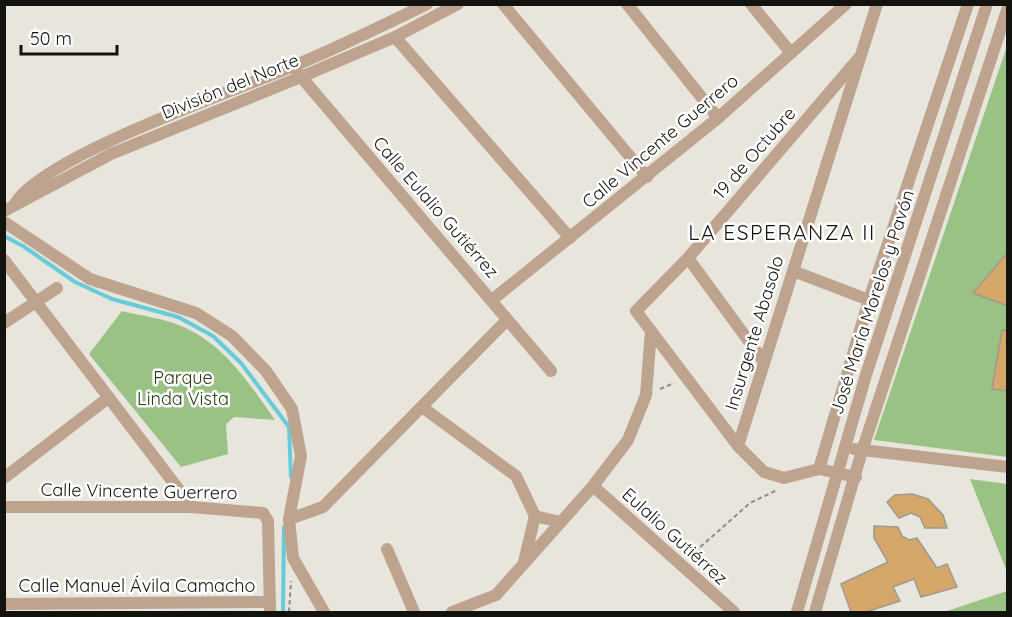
<svg xmlns="http://www.w3.org/2000/svg" width="1012" height="617" font-family="Quicksand,sans-serif">
	<style>
		.green { fill: #9ac285 }
		.lines { fill: none; stroke-linecap: round; stroke-linejoin: round }
		.stream { stroke: #66ccda; stroke-width: 4 }
		.building { fill: #d5a869; stroke: #9f9992; stroke-width: 1.5 }
		.path { stroke: #8e8d87; stroke-width: 2; stroke-dasharray: 4.5 3; stroke-linecap: butt }
		.minor { stroke: #bea38e; stroke-width: 12 }
		.labels { text-anchor: middle; dominant-baseline: central; stroke-width: 5; stroke-linejoin: round; paint-order: stroke }
		.street-label { font-size: 18px; fill: #12120f; stroke: #fff }
		.park-label { font-size: 18px; fill: #243f13; stroke: #fff }
		.quarter-label { font-size: 21px; letter-spacing: 1.5px; fill: #12120f; stroke: #fff }
	</style>
	<rect width="100%" height="100%" fill="#e7e5dc"/>
	<!-- green -->
	<g class="green">
		<path d="M1007 46V457L874 440Z"/>
		<path d="M122 311C141 316 163 318 181 326 223 343 250 384 275 420L234 417 226 424 228 454 181 467 89 354Z"/>
		<path d="M970 479 1007 484V572Z"/>
		<path d="M1007 591V612H944Z"/>
	</g>
	<g class="lines">
		<!-- stream -->
		<g class="stream">
			<path d="M6 237 23 246 75 282 112 299 178 317 213 336 241 363 289 427 291 477"/>
			<path d="M283 612 284 527"/>
		</g>
	</g>
	<!-- building -->
	<g class="building">
		<path d="M1008 252V306L973 293Z"/>
		<path d="M1002 330 1008 331V391L992 389Z"/>
		<path d="M912 494 928 499 943 515 947 528H925L920 517 911 513 899 518 887 502 895 495Z"/>
		<path d="M874 526 898 527 902 536 909 540 917 538 937 568 947 564 957 587 921 597 914 579 893 587 900 601 866 612H851L841 584 888 562 874 538Z"/>
	</g>
	<g class="lines">
		<!-- path -->
		<g class="path">
			<path d="M660 389 674 383"/>
			<path d="M689 557 750 503 777 490"/>
			<path d="M289 612 291 581"/>
		</g>
		<!-- minor -->
		<g class="minor">
			<path d="M503 4 647 177"/>
			<path d="M627 4 718 118"/>
			<path d="M751 4 791 53"/>
			<path d="M395 37 570 238"/>
			<path d="M297 72 551 371"/>
			<path d="M16 202C47 155 231 92 291 67 337 48 382 26 427 4"/>
			<path d="M4 211 111 154 301 77 395 37 458 4"/>
			<path d="M4 222 90 279 196 313 232 336 266 371 292 409 301 456 289 519 293 558 324 612"/>
			<path d="M688 258 764 362"/>
			<path d="M4 260 192 507"/>
			<path d="M793 271 869 300"/>
			<path d="M492 300 718 118 846 4"/>
			<path d="M4 323 57 288"/>
			<path d="M422 407 516 476 535 516 560 522"/>
			<path d="M738 446 877 4"/>
			<path d="M854 449 1008 467"/>
			<path d="M819 469 869 300 968 4"/>
			<path d="M856 477 819 469 784 478 764 472 738 446 636 311 688 258 858 59"/>
			<path d="M4 478 108 398"/>
			<path d="M593 486 734 612"/>
			<path d="M4 507H192L263 513 268 521 270 612"/>
			<path d="M289 519 323 507 507 320"/>
			<path d="M387 549 414 612"/>
			<path d="M524 562 535 516"/>
			<path d="M4 604 270 602"/>
			<path d="M452 612 496 595 593 486 628 440 646 395 651 331"/>
			<path d="M797 612 866 375 987 4"/>
			<path d="M815 612 862 451 1008 7"/>
		</g>
	</g>
	<g class="labels">
		<!-- street labels -->
		<g class="street-label">
			<text transform="translate(230 86) rotate(-22)">División del Norte</text>
			<text transform="translate(660 141) rotate(-40)">Calle Vincente Guerrero</text>
			<text transform="translate(754 153) rotate(-49)">19 de Octubre</text>
			<text transform="translate(436 207) rotate(49)">Calle Eulalio Gutiérrez</text>
			<text transform="translate(872 302) rotate(-72)">José María Morelos y Pavón</text>
			<text transform="translate(754 333) rotate(-73)">Insurgente Abasolo</text>
			<text transform="translate(139 491) rotate(1)">Calle Vincente Guerrero</text>
			<text transform="translate(675 536) rotate(42)">Eulalio Gutiérrez</text>
			<text x="137" y="585">Calle Manuel Ávila Camacho</text>
		</g>
		<!-- park labels -->
		<g class="park-label">
			<text x="183" y="377">Parque<tspan x="183" dy="21">Linda Vista</tspan></text>
		</g>
		<!-- quarter labels -->
		<g class="quarter-label">
			<text x="782" y="232">LA ESPERANZA II</text>
		</g>
	</g>
	<!-- border -->
	<rect width="1012" height="617" fill="none" stroke="#12120f" stroke-width="12"/>
	<!-- scale -->
	<path d="M21 45v9h96v-9" fill="none" stroke="#12120f" stroke-width="3"/>
	<text x="30" y="45" font-size="18" fill="#12120f" stroke="#ffffff" stroke-width="4.5" paint-order="stroke">50 m</text>
</svg>
